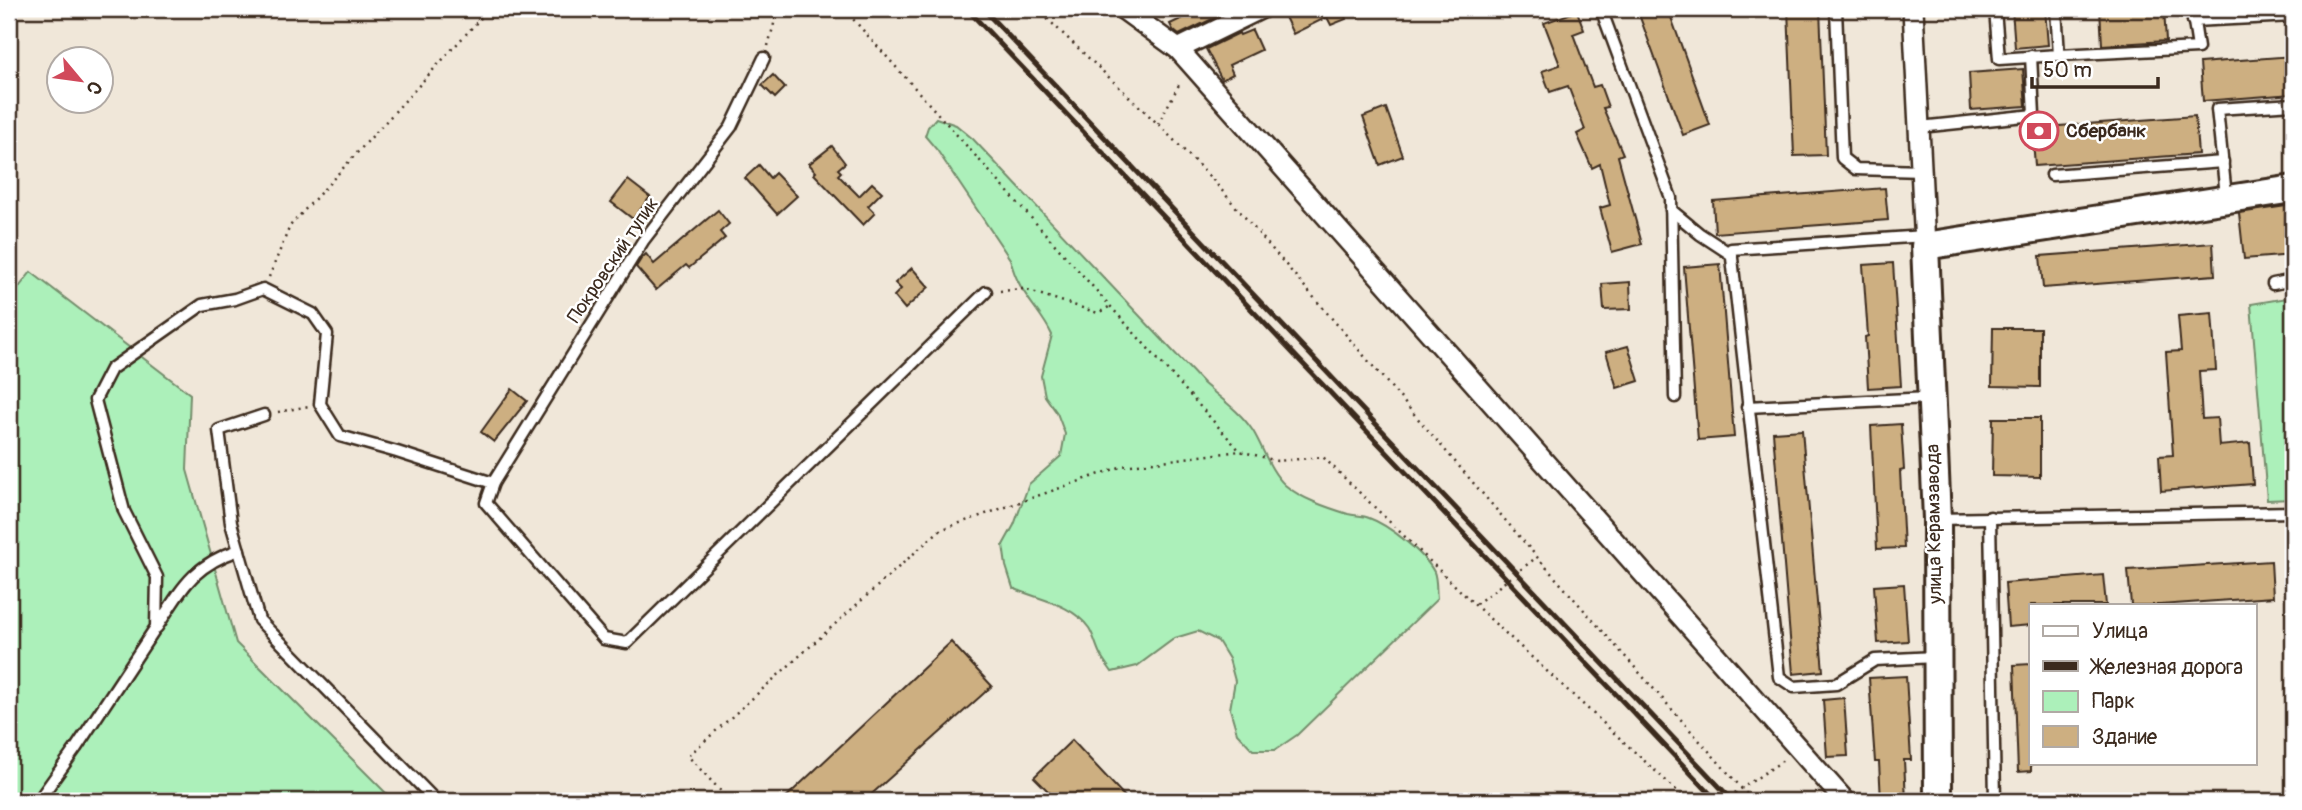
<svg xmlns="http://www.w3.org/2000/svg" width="2302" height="810" font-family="Pangolin,sans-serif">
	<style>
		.green { fill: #acf0ba; stroke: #748d6c; stroke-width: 2 }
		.building { fill: #cdaf81; stroke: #3b2a1e; stroke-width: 2 }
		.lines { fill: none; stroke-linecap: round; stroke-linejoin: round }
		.lane-casing { stroke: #3b2a1e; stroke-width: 15 }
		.street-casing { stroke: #3b2a1e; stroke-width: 24 }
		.secondary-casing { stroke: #3b2a1e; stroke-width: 32 }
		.path { stroke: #3b2a1e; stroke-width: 2.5; stroke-dasharray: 2 5; stroke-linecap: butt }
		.lane { stroke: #fff; stroke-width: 10 }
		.street { stroke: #fff; stroke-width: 19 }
		.secondary { stroke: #fff; stroke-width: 26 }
		.rail { stroke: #3b2a1e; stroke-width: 5 }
		.labels { text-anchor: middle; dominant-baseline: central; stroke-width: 5; stroke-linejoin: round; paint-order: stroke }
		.poi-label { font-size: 19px; font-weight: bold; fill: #3b2a1e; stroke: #fff; text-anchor: start }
		.street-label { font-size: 19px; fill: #3b2a1e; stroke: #fff }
	</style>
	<rect width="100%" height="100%" fill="#f0e7d9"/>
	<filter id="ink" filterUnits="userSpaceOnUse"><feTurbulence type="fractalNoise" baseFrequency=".0143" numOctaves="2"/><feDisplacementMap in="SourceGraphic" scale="14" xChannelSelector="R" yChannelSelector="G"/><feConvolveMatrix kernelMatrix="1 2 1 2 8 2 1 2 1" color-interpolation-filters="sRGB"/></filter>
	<g filter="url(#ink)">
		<!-- green -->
		<g class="green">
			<path d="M936 118 956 125 973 139 1203 383C1220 398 1240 411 1253 431 1264 449 1269 470 1285 485 1301 499 1329 508 1348 514 1355 516 1363 515 1369 518 1389 525 1425 554 1434 572 1437 579 1436 591 1437 599L1297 735 1275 750H1253L1237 733 1230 709 1235 681 1229 659 1218 641 1198 631 1175 638 1137 666 1112 672C1108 666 1103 660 1100 654 1096 646 1094 636 1089 628 1071 603 1039 600 1013 588L1006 566 1003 545 1014 525 1029 484 1061 456 1065 434 1057 413 1045 396 1041 376 1052 335C1043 315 1027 301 1018 281 1014 274 1012 266 1010 259L937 150 925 136 928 127Z"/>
			<path d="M31 272 190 394 187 470 236 643 394 801H9V300Z"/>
			<path d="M2293 297V499L2267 500 2251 304Z"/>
		</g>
		<!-- building -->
		<g class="building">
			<path d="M1202 9H1228L1229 11 1179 35 1173 30 1170 24Z"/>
			<path d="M1302 9H1344L1343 10 1346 19 1331 25 1327 17 1293 34 1285 17Z"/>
			<path d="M1637 9H1668L1710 125 1683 135Z"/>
			<path d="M1788 9H1820L1826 155 1794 156Z"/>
			<path d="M2012 9H2045L2048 45 2015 48Z"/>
			<path d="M2100 9H2164L2166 41 2102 45Z"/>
			<path d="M1577 11 1584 30 1573 34 1593 87 1600 85 1608 107 1603 108 1623 154 1618 156 1642 244 1612 252 1600 208 1610 205 1600 164 1592 168 1577 134 1585 130 1568 86 1550 92 1542 71 1560 65 1544 23Z"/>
			<path d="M1252 30 1261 50 1229 65 1233 74 1222 80 1206 49 1239 33 1240 35Z"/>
			<path d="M2293 56V94L2203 101 2200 63Z"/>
			<path d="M2023 69 2026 106 1971 110 1969 73Z"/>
			<path d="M773 75 785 88 775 98 762 85Z"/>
			<path d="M1386 108 1403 156 1380 165 1363 117Z"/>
			<path d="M2195 116 2198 154 2035 166 2032 128Z"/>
			<path d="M832 146 845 163 838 169 841 172 838 175 859 196 872 183 882 192 868 206 875 213 863 225 814 174 816 172 809 164Z"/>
			<path d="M759 165 770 178 775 173 797 196 777 214 745 178Z"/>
			<path d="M628 180 650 197 633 219 611 202Z"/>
			<path d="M1885 188 1888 220 1715 233 1713 201Z"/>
			<path d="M2293 205V255L2244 259 2239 213Z"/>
			<path d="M718 210 729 224 720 232 725 238 689 268 686 265 656 290 636 267 641 259 646 254 654 264Z"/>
			<path d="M2213 243 2215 275 2043 288 2040 256Z"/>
			<path d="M1893 263 1901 386 1868 388 1865 337 1868 336 1863 265Z"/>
			<path d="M1720 264 1734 437 1698 440 1684 267Z"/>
			<path d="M912 268 929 287 905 309 894 296 901 289 895 283Z"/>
			<path d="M1630 282 1631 309 1604 310 1602 284Z"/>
			<path d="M2212 313 2216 370 2199 371 2202 419 2217 418 2219 446 2250 443 2253 484 2161 491 2159 456 2173 455 2166 352 2181 351 2178 316Z"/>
			<path d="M1993 328H2040V387L1992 386Z"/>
			<path d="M1628 346 1639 381 1617 388 1606 352Z"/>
			<path d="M512 389 527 401 494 442 481 432Z"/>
			<path d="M1993 418H2040V477L1992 476Z"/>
			<path d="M1901 424 1904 470 1900 471 1904 548 1877 549 1871 426Z"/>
			<path d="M1802 430 1823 671 1793 674 1773 432Z"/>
			<path d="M2271 561 2273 597 2160 605H2131L2128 570Z"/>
			<path d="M2103 575 2106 605H2031V625L2008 627 2005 583Z"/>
			<path d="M1904 584 1908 641 1878 643 1874 586Z"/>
			<path d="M951 642 992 686 864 801H782Z"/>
			<path d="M2031 664V771L2018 772 2014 665Z"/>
			<path d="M1906 676 1911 760H1904L1906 801H1881L1879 762H1875L1869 678Z"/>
			<path d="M1844 698 1848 756 1827 757 1823 700Z"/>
			<path d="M1072 740 1129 801H1058L1034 777Z"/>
		</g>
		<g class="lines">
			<defs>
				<g id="lane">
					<path d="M1601 9 1671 198 1675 397"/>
					<path d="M1836 9 1842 158 1856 169 1922 171"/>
					<path d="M1995 9 1999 59 2059 55 2056 9"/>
					<path d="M2193 21 2293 16"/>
					<path d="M2059 55 2198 48 2192 9"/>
					<path d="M764 58 731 127 643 241 493 483 486 503 604 639 627 643 986 292"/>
					<path d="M1920 127 2034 115 2031 56"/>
					<path d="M2052 175 2223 162"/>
					<path d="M2226 196 2217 109 2293 104"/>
					<path d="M1671 210 1700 234 1732 255"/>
					<path d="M1925 236 1731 249 1779 677 1794 687 1836 684 1875 660 1935 657"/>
					<path d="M2273 284 2293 280"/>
					<path d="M1747 407 1929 398"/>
					<path d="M264 415 219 430 231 523 259 620 436 801"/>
					<path d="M1990 517 1995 801"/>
					<path d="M1937 519 2293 512"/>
					<path d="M157 627C182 588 193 565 239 550"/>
					<path d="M38 801 76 748 156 627 157 577 124 511 95 400 111 369 202 305 235 299 263 289 313 314 327 334 320 404 340 436 397 452 493 483"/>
				</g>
				<g id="street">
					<path d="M1123 9 1178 49 1845 801"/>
					<path d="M1913 9 1925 246"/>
					<path d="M1178 49 1260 9"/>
				</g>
				<path id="secondary" d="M1938 801 1937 519 1925 246 2293 189"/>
			</defs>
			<!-- lane casing -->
			<use href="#lane" class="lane-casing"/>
			<!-- street casing -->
			<use href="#street" class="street-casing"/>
			<!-- secondary casing -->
			<use href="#secondary" class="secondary-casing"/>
			<!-- path -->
			<g class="path">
				<path d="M844 9 1240 451 1277 461 1323 457 1475 605 1688 801"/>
				<path d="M1037 9 1158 124 1212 179 1537 557 1753 801"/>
				<path d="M768 46 778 9"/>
				<path d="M1158 124 1181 81"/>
				<path d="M269 277 290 226 489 9"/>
				<path d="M1000 291 1023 289 1098 313 1109 307"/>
				<path d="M278 412 309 406"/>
				<path d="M1476 604 1537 557"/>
				<path d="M730 801 688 756 940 530 1123 466 1240 451"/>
				<path d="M1723 801 1785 759"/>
			</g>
			<!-- lane -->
			<use href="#lane" class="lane"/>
			<!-- street -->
			<use href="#street" class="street"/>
			<!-- secondary -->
			<use href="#secondary" class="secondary"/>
			<!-- rail -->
			<g class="rail">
				<path d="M967 9 1717 801"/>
				<path d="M983 9 1733 801"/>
			</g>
		</g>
	</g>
	<!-- icons -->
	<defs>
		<symbol id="bank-ring" viewBox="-11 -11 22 22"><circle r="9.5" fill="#fff" stroke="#d1495b" stroke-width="1.5"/><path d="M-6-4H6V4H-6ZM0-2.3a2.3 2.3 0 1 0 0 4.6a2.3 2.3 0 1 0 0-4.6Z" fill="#d1495b"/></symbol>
	</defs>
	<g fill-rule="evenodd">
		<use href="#bank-ring" x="2017" y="109" width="44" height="44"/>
	</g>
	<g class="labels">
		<!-- poi labels -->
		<g class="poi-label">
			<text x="2066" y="131">Сбербанк</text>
		</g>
		<!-- street labels -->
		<g class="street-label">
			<text transform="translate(613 260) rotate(-56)">Покровский тупик</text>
			<text transform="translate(1934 524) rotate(-91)">улица Керамзавода</text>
		</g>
	</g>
	<!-- margin -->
	<rect width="2302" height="810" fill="none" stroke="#fff" stroke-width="35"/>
	<rect x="18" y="18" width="2267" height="775" fill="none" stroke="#3b2a1e" stroke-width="2.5" filter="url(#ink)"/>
	<!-- legend -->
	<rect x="2029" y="604" width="228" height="161" fill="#ffffff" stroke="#b1aaa5" stroke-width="2"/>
	<rect x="2043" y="626" width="35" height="10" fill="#ffffff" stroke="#b1aaa5" stroke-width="2"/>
	<text x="2092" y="638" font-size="21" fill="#3b2a1e">Улица</text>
	<rect x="2043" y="661" width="35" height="10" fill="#3b2a1e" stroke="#b1aaa5" stroke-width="2"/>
	<text x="2092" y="674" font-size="21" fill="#3b2a1e">Железная дорога</text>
	<rect x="2043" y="691" width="35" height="21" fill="#acf0ba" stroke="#b1aaa5" stroke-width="2"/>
	<text x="2092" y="708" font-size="21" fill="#3b2a1e">Парк</text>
	<rect x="2043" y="726" width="35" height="21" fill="#cdaf81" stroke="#b1aaa5" stroke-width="2"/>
	<text x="2092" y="744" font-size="21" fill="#3b2a1e">Здание</text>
	<!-- north arrow -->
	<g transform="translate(80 80) rotate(119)"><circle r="33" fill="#ffffff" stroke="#b1aaa5" stroke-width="2"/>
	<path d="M0-5L12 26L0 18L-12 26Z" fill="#d1495b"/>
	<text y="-10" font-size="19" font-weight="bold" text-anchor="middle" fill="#3b2a1e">С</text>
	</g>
	<!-- scale -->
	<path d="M2032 77v10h126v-10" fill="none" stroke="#3b2a1e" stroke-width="3.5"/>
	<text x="2043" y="77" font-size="21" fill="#3b2a1e" stroke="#ffffff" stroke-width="5" paint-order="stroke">50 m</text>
</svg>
